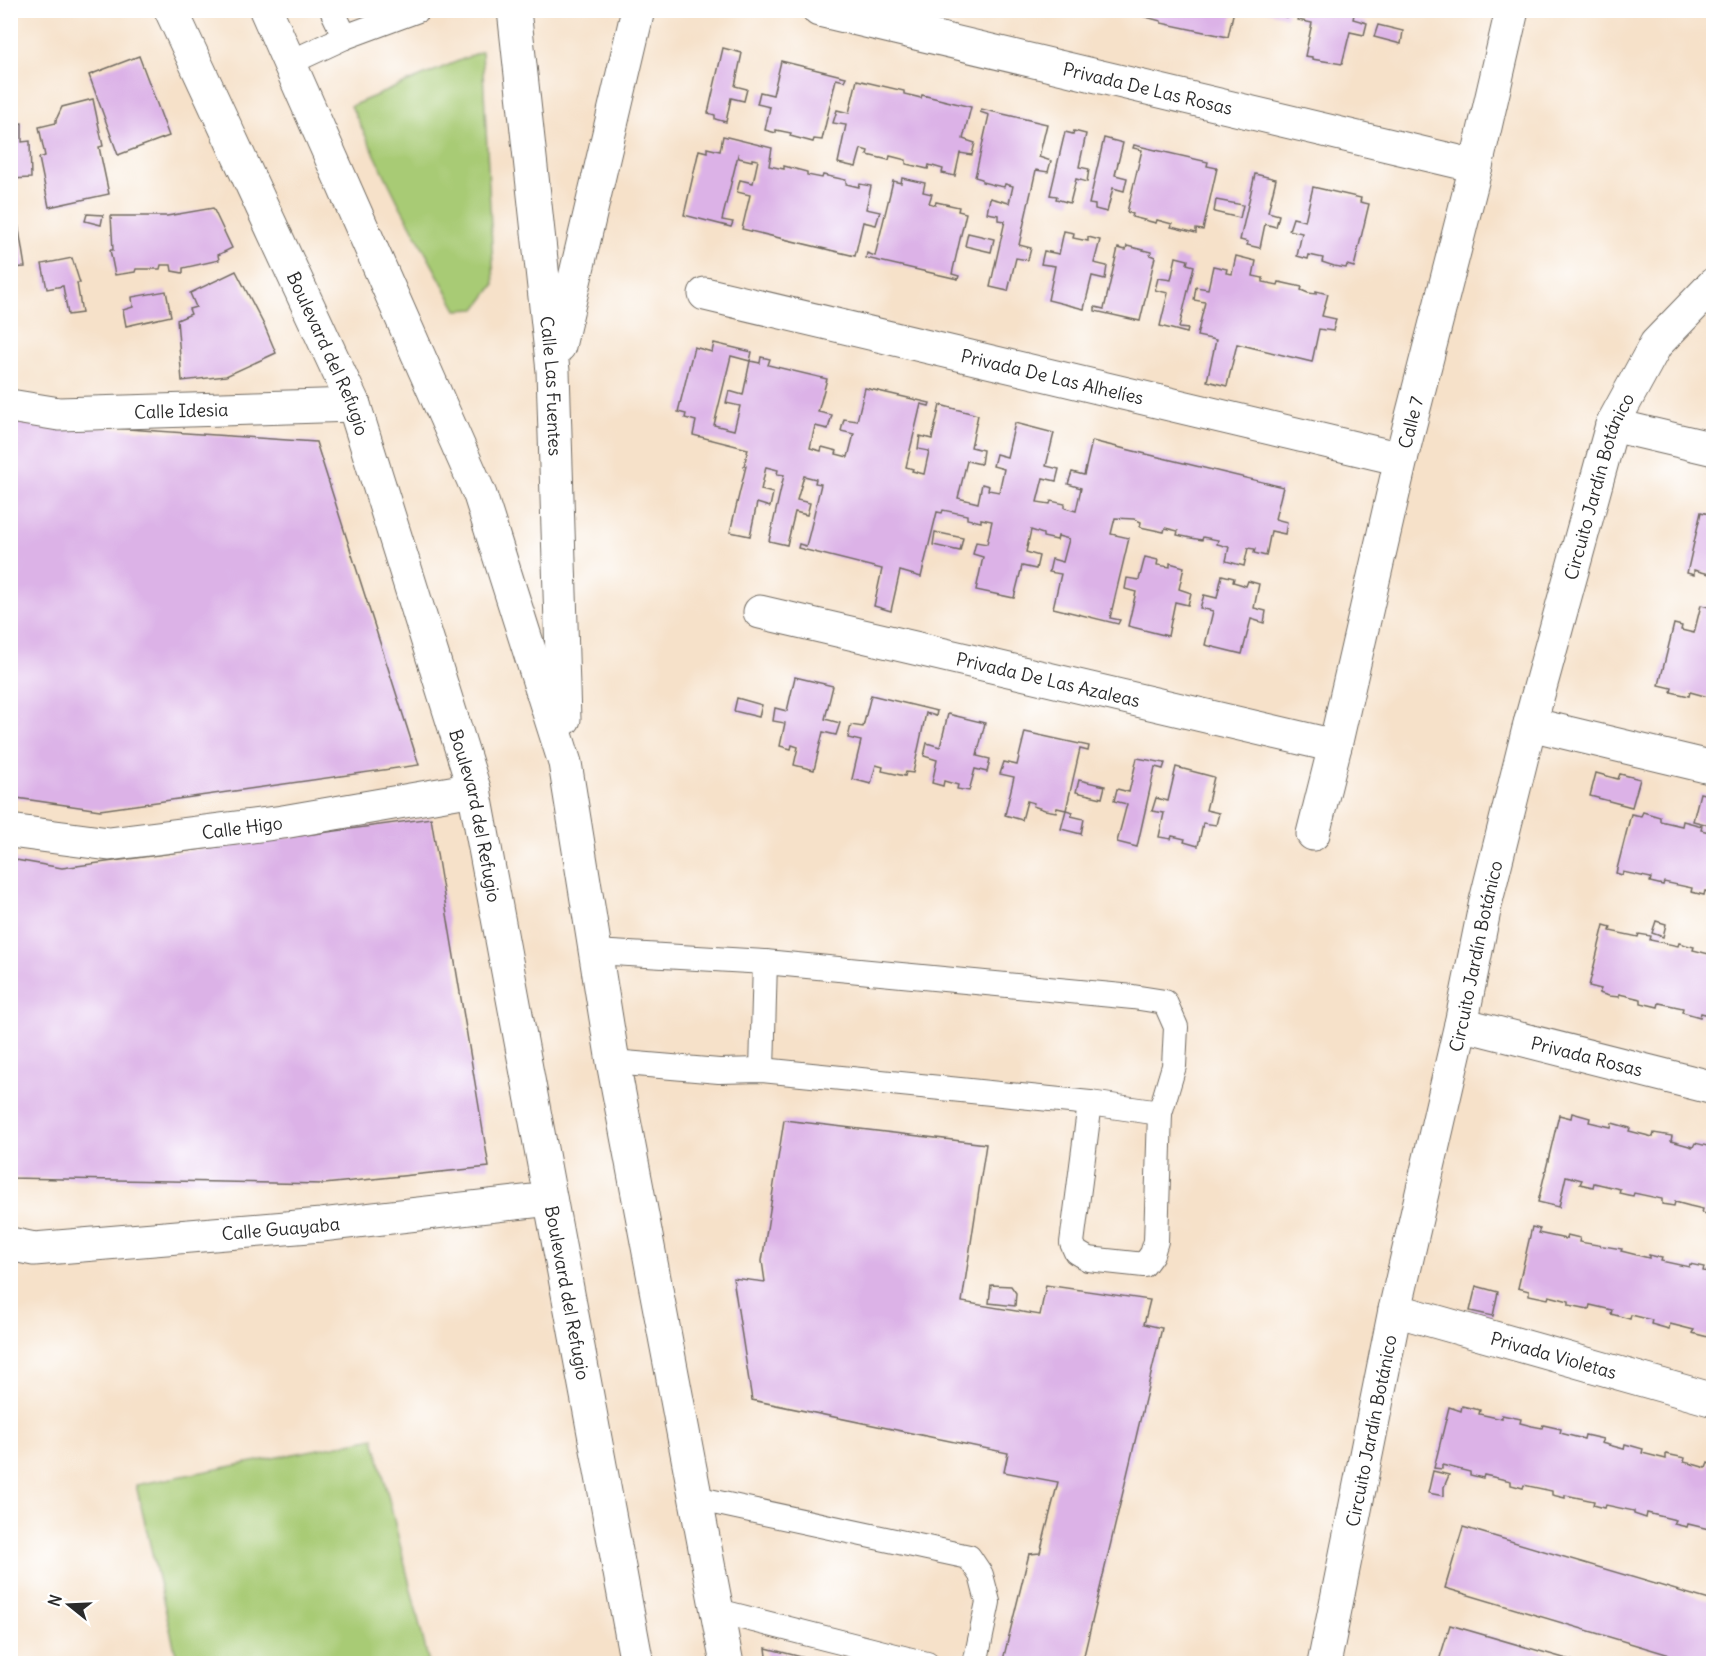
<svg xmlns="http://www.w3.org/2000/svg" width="1724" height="1674" font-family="Delius,sans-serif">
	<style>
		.green { fill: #a8cb74; stroke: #6a7b50; stroke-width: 1.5 }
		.building { fill: #dcb2e7 }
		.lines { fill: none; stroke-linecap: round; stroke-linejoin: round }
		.lane-casing { stroke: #726b62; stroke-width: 26 }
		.street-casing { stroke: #726b62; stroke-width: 35 }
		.secondary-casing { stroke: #726b62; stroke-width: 35 }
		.primary-casing { stroke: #726b62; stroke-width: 35 }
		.lane { stroke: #fff; stroke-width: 24 }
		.street { stroke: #fff; stroke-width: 33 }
		.secondary { stroke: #fff; stroke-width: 33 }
		.primary { stroke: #fff; stroke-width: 33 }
		.labels { text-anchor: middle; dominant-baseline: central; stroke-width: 4.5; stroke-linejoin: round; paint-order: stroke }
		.street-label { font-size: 18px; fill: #2b2b2b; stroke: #fff }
	</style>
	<rect width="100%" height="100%" fill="#fff"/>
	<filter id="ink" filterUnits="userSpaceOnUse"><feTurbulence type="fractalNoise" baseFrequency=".0167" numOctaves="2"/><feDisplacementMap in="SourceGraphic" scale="12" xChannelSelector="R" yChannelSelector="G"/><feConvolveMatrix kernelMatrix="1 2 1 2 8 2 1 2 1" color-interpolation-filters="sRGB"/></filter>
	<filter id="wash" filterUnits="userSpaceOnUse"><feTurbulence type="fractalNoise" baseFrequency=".008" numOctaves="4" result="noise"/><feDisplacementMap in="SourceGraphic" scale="24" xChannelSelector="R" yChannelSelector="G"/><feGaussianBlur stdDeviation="1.35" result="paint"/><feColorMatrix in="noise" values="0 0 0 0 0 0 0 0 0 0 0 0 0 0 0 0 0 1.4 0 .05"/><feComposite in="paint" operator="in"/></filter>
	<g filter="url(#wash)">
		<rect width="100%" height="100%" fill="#f6e1c9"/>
		<!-- green -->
		<g class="green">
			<path d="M482 51 494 285 476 309 457 310 399 204 351 106Z"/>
			<path d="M374 1438 429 1663H178L136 1485Z"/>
		</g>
		<g id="blocks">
			<!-- building -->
			<g class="building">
				<path d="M1119 10H1234L1228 37 1161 23V21Z"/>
				<path d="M1263 10H1288L1286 17Z"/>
				<path d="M1300 10H1355L1353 19 1367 23 1364 35 1350 32 1342 64 1312 59V57L1305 56 1312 23 1298 20Z"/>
				<path d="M1378 25 1403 31 1401 44 1374 37Z"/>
				<path d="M723 48 742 53 735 86 747 89 744 101 731 98 726 122 715 119V115L708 113Z"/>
				<path d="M139 56 169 136 118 155 89 75Z"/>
				<path d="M781 61 846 77 844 81 836 79 822 140 814 139 813 142 790 136 791 133 776 130V133L765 130 770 107 757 104 760 92 773 95Z"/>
				<path d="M857 80 904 91V94L913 96 921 98 922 95 971 107 963 139 975 143 972 155 960 153 955 176 942 173 943 169 929 165 928 169 906 164V160L890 156 889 160 867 155 868 151 861 149 856 167 838 163 846 125 833 123 837 110 849 113Z"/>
				<path d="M93 99 103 146 99 147 109 194 49 207 39 158 45 156 39 127 56 123V120L62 107Z"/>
				<path d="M981 109 1047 124 1039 157 1051 161 1048 172 1036 170 1019 245 1031 248 1028 260 1016 258 1008 291 990 287 1005 221 998 220V215L987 213 990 198 1009 203 1013 186 1005 184 1004 187 994 185 982 182V179L975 177 989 115 980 112Z"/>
				<path d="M22 123V142L30 141 31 178 10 179V124Z"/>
				<path d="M1074 131 1086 134 1079 167 1089 169 1087 182 1076 179 1070 203 1056 199 1057 196 1050 195 1065 132 1073 134Z"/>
				<path d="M723 136 772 148 769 166 784 169V166L807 172V175L822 178 823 175 846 180V184L859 187 860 184 871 186 866 209 880 212 876 225 863 222 855 256 742 229 750 195 737 192 740 180 753 183 758 160 752 159V161L739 158 738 155 722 220 733 222 731 227 684 215 699 150 707 152V148L720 151Z"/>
				<path d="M1104 138 1123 143 1115 175 1127 178 1124 191 1113 188 1107 212 1095 209V205L1089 204Z"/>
				<path d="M1134 145 1208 162 1207 166 1217 168 1203 230 1196 229V233L1171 227 1172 224 1157 220 1156 223 1132 217 1133 214 1127 212 1142 150 1133 148Z"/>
				<path d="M1255 174 1276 179 1268 212 1279 215 1276 227 1265 224 1260 248 1247 245 1248 242 1240 240Z"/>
				<path d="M902 178 925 183 923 192 932 194 929 203 935 205 936 202 959 207 958 211 966 213 952 274 959 276 958 279 866 258 867 253 875 256 893 181 901 183Z"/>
				<path d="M1313 187 1361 198 1360 202 1369 204 1354 267 1347 265 1346 268 1334 266 1322 262 1323 258 1309 255 1308 259 1297 256 1302 233 1289 230 1293 218 1305 221Z"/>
				<path d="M1216 200 1243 205 1240 218 1214 212Z"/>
				<path d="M213 208 232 248 218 255 219 260 183 268V273L172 271 171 265H161L160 269H136L135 272 115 275 110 250H113L111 216H167Z"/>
				<path d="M87 214 103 215 101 225 85 221Z"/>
				<path d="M17 217 25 267 10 268V218Z"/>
				<path d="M1064 231 1074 233 1073 238 1088 241V237L1100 240 1094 263 1107 266 1105 279 1092 276 1084 309 1048 300 1055 266 1041 264 1044 251 1059 254Z"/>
				<path d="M968 233 994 239 991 252 965 246Z"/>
				<path d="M1127 246 1151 252 1150 255 1155 257 1140 321 1095 311V307L1104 309 1118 248 1126 250Z"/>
				<path d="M1236 256 1256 261 1253 276 1263 278V282L1278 285 1279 282 1302 287 1301 290 1308 293 1316 294V291L1328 294 1322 316 1336 319 1333 331 1319 329 1312 362 1237 344 1227 386 1207 381 1216 340 1197 336 1205 302 1194 300 1196 287 1208 289 1213 266 1227 269 1226 273 1232 274Z"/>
				<path d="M1176 257 1188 260 1187 264 1194 266 1179 328 1188 329 1187 333 1160 326 1168 293 1155 290 1158 278 1171 280Z"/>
				<path d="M72 258 80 283H77L82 313 68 315 63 286 47 289 42 264Z"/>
				<path d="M236 271 265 327 276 353 226 376 182 381 177 320 191 314 189 309 196 307 190 293Z"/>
				<path d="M166 291 171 316 126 326 123 310 133 307 132 297Z"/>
				<path d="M714 343 752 352 750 361 731 356 714 425 734 430 740 406 726 403 729 391 743 395 750 361 760 363 761 357 770 359 768 365 827 379 818 412 832 415 828 429 815 426 810 448 821 451 822 447 837 451 836 454 848 457 854 434 841 431 844 419 857 421 865 388 930 403 929 406 921 404 906 467 913 469 912 471 924 474 929 451 918 449 920 436 932 439 940 405 978 415 971 447 983 450 981 464 967 461 958 498 978 503 982 484 989 486 988 490 999 492 1004 469 993 466 996 454 1007 457 1015 423 1054 433 1046 466 1059 469 1056 481 1043 478 1037 502 1050 504 1051 501 1065 504V508L1076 511 1081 488 1068 484 1072 472 1084 475 1092 441 1283 487 1275 519 1287 522 1285 534 1271 531 1266 556 1254 553 1255 549 1248 548 1244 566 1226 561 1229 547 1217 544 1218 540 1203 537 1202 540 1191 538 1177 535 1178 531 1165 528 1164 532 1140 527 1141 522 1134 519 1115 518 1111 534 1129 538 1110 618 1120 620 1118 624 1053 608 1061 574 1049 572 1052 559 1063 562 1069 539 1058 536 1057 540 1043 537V534L1031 530 1026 552 1039 556 1036 569 1022 566 1014 598 976 590 983 557 973 554 976 542 987 544 992 521 981 519V522L967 519V515L943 510 942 513 937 512 921 577 900 571 891 611 874 606 882 569 798 548 799 544 806 546 810 531 821 484 815 483 816 479 804 476 797 500 810 503 807 515 795 512 787 545 769 541 784 475 777 474 778 470 766 467 761 490 773 493 770 507 757 503 750 536 730 532 746 466H744L748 449 693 435 696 421 685 418 686 414 678 412 694 347 712 352Z"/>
				<path d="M10 421 316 442 419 765 100 810 10 797Z"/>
				<path d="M1701 512 1713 515V575L1694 570V575L1687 573Z"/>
				<path d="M935 532 963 538 960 551 933 545Z"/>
				<path d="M1145 557 1158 560 1157 565 1170 567V563L1184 567 1179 589 1191 593 1188 605 1175 602 1168 636 1128 626 1136 592 1125 589 1127 578 1139 580Z"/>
				<path d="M1222 575 1234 578 1233 582 1240 584 1246 586 1248 581 1259 584 1254 608 1266 611 1264 623 1251 619 1242 654 1205 645 1213 611 1200 608 1204 595 1217 598Z"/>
				<path d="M1701 605 1713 608V702H1711L1712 698 1690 692 1689 696 1671 692 1672 688 1659 685 1674 624 1682 626 1681 630 1694 633Z"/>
				<path d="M795 677 833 686 825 719 840 723 836 735 823 732 814 770 794 765 798 747 792 745 791 749 780 746 785 723 773 721 775 708 787 711Z"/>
				<path d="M871 695 937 711 936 716 926 713 913 773 906 772 905 776 882 771 883 767 876 765 871 784 852 779 861 741 848 738 851 725 863 727Z"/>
				<path d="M737 698 762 705 759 717 734 711Z"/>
				<path d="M948 714 985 723 977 756 990 759 987 772 975 769 969 791 957 789 958 785 944 781 943 786 932 783 937 760 924 756 927 743 940 747Z"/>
				<path d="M1025 732 1089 746 1088 751 1080 749 1066 810 1057 808 1056 812 1045 810 1033 806 1034 803 1027 801 1022 820 1005 815 1014 777 1000 774 1004 762 1017 765Z"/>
				<path d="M1137 758 1165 763 1163 769 1155 767 1137 847 1117 842 1127 804 1114 801 1117 789 1129 792Z"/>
				<path d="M1176 767 1214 777 1206 810 1219 813 1216 825 1203 823 1198 846 1184 842 1185 839 1172 836 1171 839 1159 837 1164 813 1152 811 1156 798 1168 801Z"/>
				<path d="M1596 773 1618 779 1620 774 1640 779 1632 807 1590 796Z"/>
				<path d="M1079 780 1105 786 1102 798 1076 792Z"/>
				<path d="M1700 793 1713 796V826L1693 821Z"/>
				<path d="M1066 810 1073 812 1071 816 1084 819 1081 834 1061 829Z"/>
				<path d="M1643 812 1660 817V821L1682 826 1683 821 1702 826 1701 830 1713 833V893L1705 891 1704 895 1691 892 1692 888 1664 882 1663 885 1650 882 1651 878 1623 872 1622 875 1616 873 1631 814 1641 816Z"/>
				<path d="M431 818 489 1167 324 1184 10 1178V859L62 868Z"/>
				<path d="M1656 921 1666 924 1663 937 1652 933Z"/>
				<path d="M1604 925 1611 927 1610 931 1638 937 1639 934 1651 936 1650 940 1678 946 1679 943 1686 945 1694 947 1693 950 1713 955V1016L1701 1013 1700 1017 1682 1012 1683 1008 1659 1003 1658 1007 1641 1003V999L1619 994V997L1609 996 1599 993 1601 989 1589 986Z"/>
				<path d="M1572 1113 1590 1118 1589 1122 1611 1127 1612 1123 1630 1128 1629 1131 1653 1137 1654 1133 1672 1136 1671 1141 1693 1147 1695 1143 1712 1147 1713 1215 1702 1213 1703 1209 1690 1206 1675 1202 1674 1206 1662 1204V1199L1634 1193 1633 1196 1628 1195 1619 1193 1620 1189 1594 1183 1593 1187 1580 1184 1582 1180 1566 1176 1559 1207 1538 1202 1559 1115 1571 1118Z"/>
				<path d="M784 1120 986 1144 962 1302 1040 1315 1046 1285 1150 1300 1144 1324 1162 1328 1082 1664H1002L1029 1554 1040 1553 1058 1482 1004 1472 1008 1453 752 1400 733 1278 765 1282 762 1261Z"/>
				<path d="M1532 1227 1540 1229 1538 1233 1566 1239 1567 1235 1580 1238 1579 1242 1622 1249 1621 1251 1649 1258V1255L1662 1258 1661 1261 1689 1267 1690 1264 1704 1267 1703 1271 1713 1273V1335L1712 1338 1692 1333 1694 1330 1670 1324 1669 1329 1651 1324 1652 1320 1631 1315 1630 1319 1611 1314 1612 1310 1590 1305 1589 1309 1569 1305V1301L1549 1296 1548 1299 1529 1295V1291L1518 1288Z"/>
				<path d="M991 1285 1011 1286 1016 1293 1015 1306 989 1303Z"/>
				<path d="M1476 1286 1498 1292 1493 1316 1470 1311Z"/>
				<path d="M1462 1406 1480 1410 1479 1414 1502 1419V1415L1521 1419 1520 1423 1532 1426 1542 1428 1543 1425 1561 1429 1560 1433 1584 1439 1585 1435 1603 1439 1601 1443 1624 1449 1625 1444 1643 1449 1642 1453 1666 1459V1454L1685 1458 1684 1462 1696 1465 1706 1468 1708 1463 1713 1465V1530L1688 1524 1687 1527 1674 1524 1676 1520 1647 1513 1646 1518 1634 1514V1511L1606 1505 1605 1508 1593 1505 1594 1501 1565 1495V1498L1552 1495V1491L1524 1485 1523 1488 1511 1485V1481L1484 1475 1483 1478 1470 1475V1472L1442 1465V1469L1434 1468 1449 1407 1461 1411Z"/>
				<path d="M1433 1471 1449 1475 1444 1487V1496L1428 1493Z"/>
				<path d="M1463 1527 1713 1601V1664H1700L1445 1588Z"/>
				<path d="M1450 1625 1574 1661 1573 1664H1438Z"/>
				<path d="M766 1648 825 1663V1664H768Z"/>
			</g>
		</g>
	</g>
	<g filter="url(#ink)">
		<use href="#blocks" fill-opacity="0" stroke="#726b62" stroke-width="1.5"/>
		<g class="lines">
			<defs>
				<g id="lane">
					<path d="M332 10 345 37 418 10"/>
					<path d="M289 63 345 37"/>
					<path d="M595 952 765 962 1133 997 1165 1002 1176 1027 1174 1066 1160 1113 1090 1103 762 1070 719 1071 613 1062"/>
					<path d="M762 1070 765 962"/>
					<path d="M1090 1103 1072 1243 1076 1252 1088 1259 1144 1265 1152 1254 1156 1241 1160 1113"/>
					<path d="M695 1498 969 1557 981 1575 988 1602 975 1664"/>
					<path d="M718 1611 927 1664"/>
				</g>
				<g id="street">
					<path id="s1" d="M819 10 1476 166"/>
					<path id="s2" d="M705 294 1401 459"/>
					<path id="s3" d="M10 406 59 414 354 405"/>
					<path d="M1612 425 1714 449"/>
					<path id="s4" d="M760 612 1335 746"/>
					<path d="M1530 724 1714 768"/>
					<path id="s5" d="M10 831 109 844 283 822 474 789"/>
					<path id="s6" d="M1313 834 1335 746 1401 459 1476 166 1512 10"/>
					<path id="s7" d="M1461 1024 1714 1088"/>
					<path id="s8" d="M10 1244 34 1249 321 1225 550 1199"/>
					<path id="s9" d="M1395 1310 1714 1400"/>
				</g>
				<g id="secondary">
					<path id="s10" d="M1324 1664 1395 1310 1461 1024 1486 901 1530 724 1612 425 1656 344 1714 284"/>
				</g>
				<g id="primary">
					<path id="s11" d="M171 10 354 405 474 789 637 1664"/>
					<path d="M266 10 480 495 565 763 613 1062 727 1664"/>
					<path id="s12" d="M514 10 553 371 564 719"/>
					<path d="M559 346 638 10"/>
				</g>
			</defs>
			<!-- lane casing -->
			<use href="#lane" class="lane-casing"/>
			<!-- street casing -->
			<use href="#street" class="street-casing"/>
			<!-- secondary casing -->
			<use href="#secondary" class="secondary-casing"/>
			<!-- primary casing -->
			<use href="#primary" class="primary-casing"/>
			<!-- lane -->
			<use href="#lane" class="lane"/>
			<!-- street -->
			<use href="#street" class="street"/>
			<!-- secondary -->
			<use href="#secondary" class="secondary"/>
			<!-- primary -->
			<use href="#primary" class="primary"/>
		</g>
	</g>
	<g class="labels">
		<!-- street labels -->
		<g class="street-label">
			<text stroke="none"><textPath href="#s1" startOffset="338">Privada De Las Rosas</textPath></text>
			<text stroke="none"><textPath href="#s11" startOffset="378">Boulevard del Refugio</textPath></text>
			<text stroke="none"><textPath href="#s2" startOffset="357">Privada De Las Alhelíes</textPath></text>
			<text stroke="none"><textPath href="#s12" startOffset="378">Calle Las Fuentes</textPath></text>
			<text stroke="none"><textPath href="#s3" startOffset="172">Calle Idesia</textPath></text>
			<text stroke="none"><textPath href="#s6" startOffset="423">Calle 7</textPath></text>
			<text stroke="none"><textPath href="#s10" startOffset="1210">Circuito Jardín Botánico</textPath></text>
			<text stroke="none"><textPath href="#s4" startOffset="296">Privada De Las Azaleas</textPath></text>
			<text stroke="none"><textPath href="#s11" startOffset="864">Boulevard del Refugio</textPath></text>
			<text stroke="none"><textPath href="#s5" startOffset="234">Calle Higo</textPath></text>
			<text stroke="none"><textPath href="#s10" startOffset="724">Circuito Jardín Botánico</textPath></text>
			<text stroke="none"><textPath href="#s7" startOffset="130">Privada Rosas</textPath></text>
			<text stroke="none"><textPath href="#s8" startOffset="272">Calle Guayaba</textPath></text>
			<text stroke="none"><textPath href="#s11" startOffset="1350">Boulevard del Refugio</textPath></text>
			<text stroke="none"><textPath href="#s9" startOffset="165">Privada Violetas</textPath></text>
			<text stroke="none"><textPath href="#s10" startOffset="238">Circuito Jardín Botánico</textPath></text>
		</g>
	</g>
	<!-- margin -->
	<rect width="1724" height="1674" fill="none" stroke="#fff" stroke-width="36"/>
	<!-- north arrow -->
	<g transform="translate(69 1605) rotate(288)" stroke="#ffffff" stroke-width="4.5" paint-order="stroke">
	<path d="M0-4.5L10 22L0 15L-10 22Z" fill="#2b2b2b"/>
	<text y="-9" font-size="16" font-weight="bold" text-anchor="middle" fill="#2b2b2b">N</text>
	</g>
</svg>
